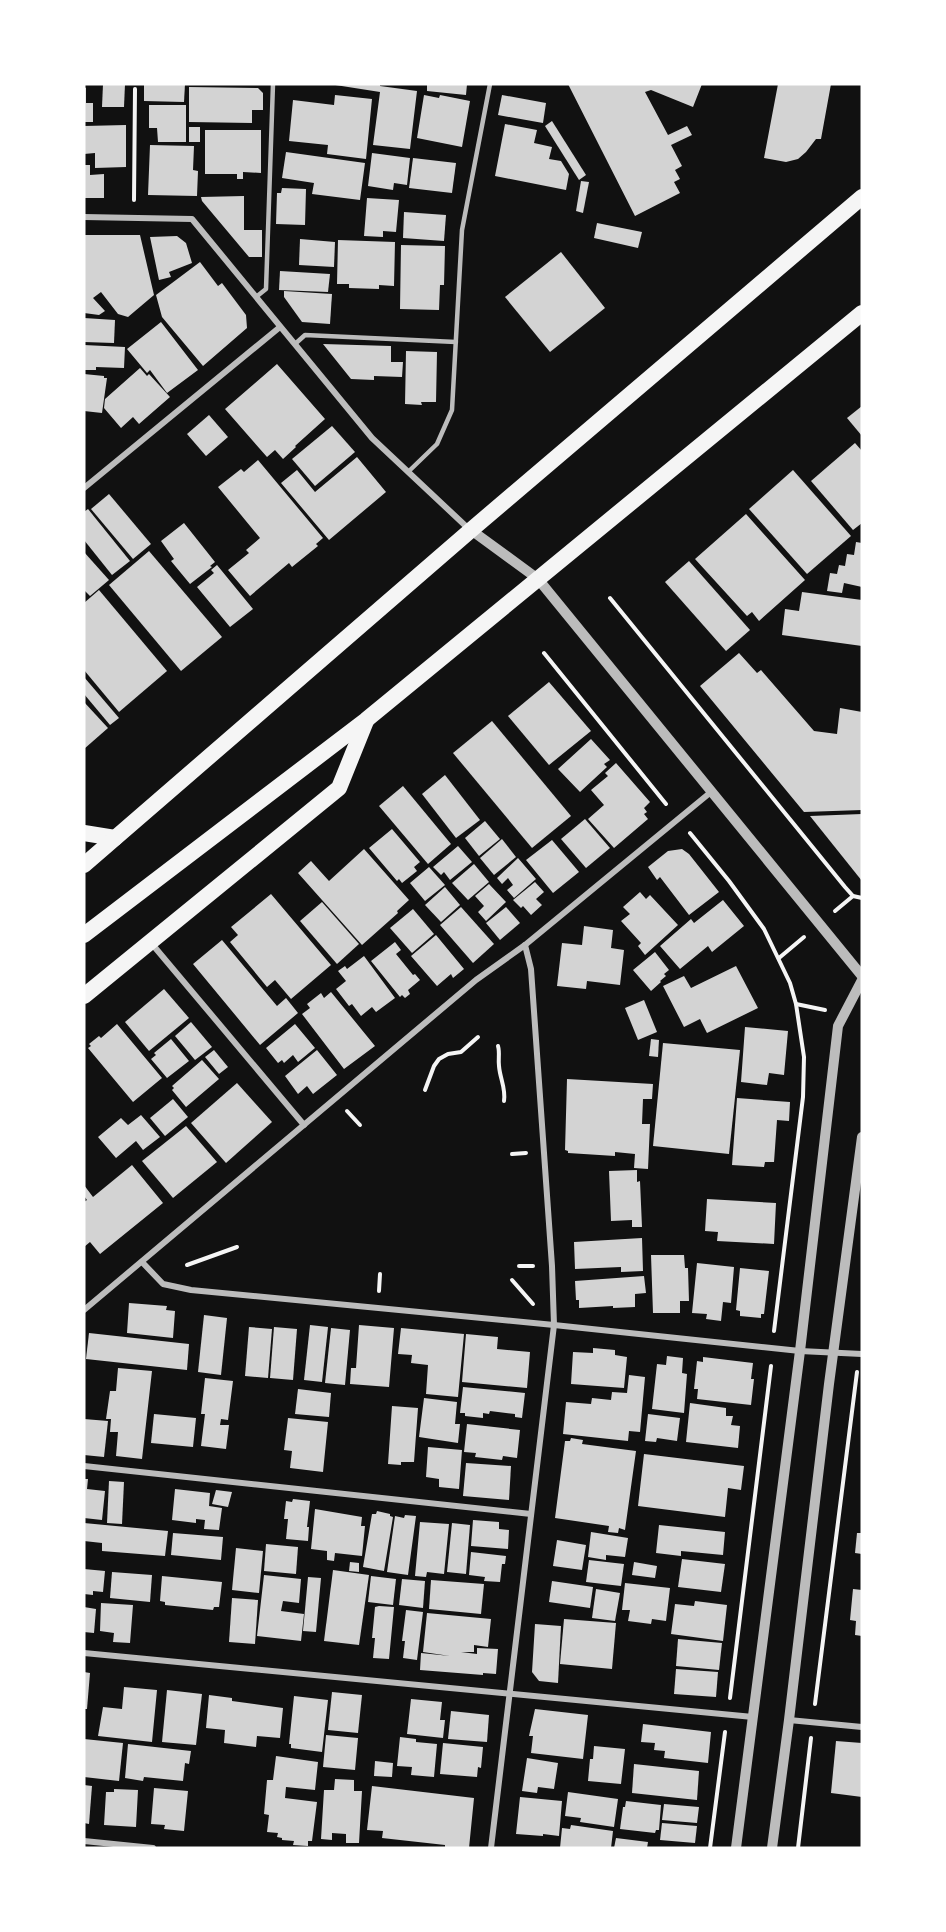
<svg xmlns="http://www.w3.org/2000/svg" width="946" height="1932" font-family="'Public Sans',sans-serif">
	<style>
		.building { fill: #d3d3d3 }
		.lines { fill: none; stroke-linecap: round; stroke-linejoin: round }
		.path { stroke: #f5f5f5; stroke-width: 4 }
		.service { stroke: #bcbcbc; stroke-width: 4.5 }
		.minor { stroke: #bcbcbc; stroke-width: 6 }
		.tertiary { stroke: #bcbcbc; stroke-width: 10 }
		.trunk { stroke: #f5f5f5; stroke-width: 16 }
	</style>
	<rect width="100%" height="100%" fill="#111"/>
	<!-- building -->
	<g class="building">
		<path d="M103 84H125L124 107H102Z"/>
		<path d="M144 84H185L184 102 144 101Z"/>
		<path d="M329 84H380V86L417 91 410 149 373 145 380 92Z"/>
		<path d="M427 84H467L466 95 427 91Z"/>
		<path d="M568 84H702L693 107 651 90 645 92 668 135 687 126 692 135 671 145 682 166 675 170 680 179 674 182 680 193 635 216Z"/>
		<path d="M778 84H831L821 139H816L806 152 798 159 786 162 764 158Z"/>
		<path d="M84 87 86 88V103H93V122H84Z"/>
		<path d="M189 87 258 88 263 93V110H252V123L189 122Z"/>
		<path d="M335 95 372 99 366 159 327 154 328 145 289 141 293 100 334 105Z"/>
		<path d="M424 95 439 98 440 95 470 101 462 147 417 138Z"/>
		<path d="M502 95 546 103 543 123 498 115Z"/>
		<path d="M149 105H186V142H158L157 128H149Z"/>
		<path d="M552 121 586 175 579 180 545 126Z"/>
		<path d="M505 124 537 130 534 143 552 147 549 159 561 161 569 174 566 190 495 176Z"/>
		<path d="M126 125V167L95 168V153L84 154V126Z"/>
		<rect x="189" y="127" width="11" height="15"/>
		<path d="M205 130H261V173L243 172V179H237V174H205Z"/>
		<path d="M150 145 194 146 193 170 198 171 197 196 148 195Z"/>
		<path d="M286 152 365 163 360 200 312 194 314 183 282 178Z"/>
		<path d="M372 153 410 158 407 185 394 183 393 190 368 186Z"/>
		<path d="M413 158 456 163 452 193 409 188Z"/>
		<path d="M84 165H90V175L104 174V198H84Z"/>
		<path d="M581 181 589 182 583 213 576 211Z"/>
		<path d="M282 188 306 189 305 225 276 224 277 193H281Z"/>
		<path d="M244 196V230H262V257H249L202 201 201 197Z"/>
		<path d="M367 198 399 200 396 232 383 231V237L364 236Z"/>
		<path d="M404 212 446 215 444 241 403 238Z"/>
		<path d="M597 223 642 232 638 248 594 238Z"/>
		<path d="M84 235H140L154 295 128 317 118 314 101 292 93 298 105 311 99 315 84 313Z"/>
		<path d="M177 236 186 243 192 263 169 272 171 277 159 280 150 237Z"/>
		<path d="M300 239 335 242 334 267 299 265Z"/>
		<path d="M338 240 395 242 394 286 379 285V289L349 288V284H337Z"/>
		<path d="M401 245 445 246 444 285H440L439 310 400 309Z"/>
		<path d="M561 252 605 308 550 352 505 297Z"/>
		<path d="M200 262 218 286 222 283 246 315 247 328 203 366 162 317 156 295Z"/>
		<path d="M280 271 330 274 328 292 279 290Z"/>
		<path d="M284 291 332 294 330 324 302 322 284 297Z"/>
		<path d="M84 318 115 320 114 343 84 342Z"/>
		<path d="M161 322 198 370 167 393 150 370 147 373 127 349Z"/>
		<path d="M323 344 391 346V362H403L402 377 374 376V380L351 379Z"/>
		<path d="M84 345 125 347 124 368 96 367V370H84Z"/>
		<path d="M406 351 437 352 436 402H421L422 405 405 404Z"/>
		<path d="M277 364 325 419 295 446 296 447 283 459 275 450 267 457 225 409Z"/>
		<path d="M140 368 147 376 149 374 170 397 139 424 133 417 121 428 104 408 105 399Z"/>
		<path d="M84 374 104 376V378H107L102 413 84 411Z"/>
		<path d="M862 406V436L847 418Z"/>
		<path d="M209 415 228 437 206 456 187 434Z"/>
		<path d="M332 426 355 452 315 486 292 459Z"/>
		<path d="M855 443 862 451V523L853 530 811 481Z"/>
		<path d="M357 457 386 492 329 540 281 483 297 470 315 492Z"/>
		<path d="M258 460 323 538 316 544 318 546 292 567 289 563 250 596 228 570 249 553 246 550 260 538 218 487 241 469 244 472Z"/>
		<path d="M793 470 851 536 807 574 749 509Z"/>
		<path d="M109 494 151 544 133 559 91 509Z"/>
		<path d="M88 509 130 561 112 575 84 540V512Z"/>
		<path d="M746 514 805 580 759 621 752 612 747 616 695 559Z"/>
		<path d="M184 523 215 562 210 566 212 567 190 584 171 561 174 559 161 541Z"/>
		<path d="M856 542 862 543V587L844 583 842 593 827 591 830 573 837 574 839 565 845 566 847 554 854 555Z"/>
		<path d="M149 551 222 637 181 671 109 585Z"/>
		<path d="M84 552 109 580 90 596 84 590Z"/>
		<path d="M689 561 750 630 726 651 665 582Z"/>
		<path d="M217 565 253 609 230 627 197 587 214 573 211 570Z"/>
		<path d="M99 590 167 671 119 712 84 670V603Z"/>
		<path d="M802 592 862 600V646L782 635 785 609 799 611Z"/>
		<path d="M739 653 757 673 761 670 814 731 837 734 840 708 862 712V810L804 812 700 686Z"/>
		<path d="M84 677 119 718 110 725 84 694Z"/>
		<path d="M549 682 591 731 549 765 508 716Z"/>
		<path d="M84 702 108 728 84 749Z"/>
		<path d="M492 721 571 816 532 848 453 753Z"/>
		<path d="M591 739 610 760 604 764 607 767 580 792 558 769Z"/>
		<path d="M616 763 650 802 644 808 647 812 644 814 648 819 614 848 588 819 604 805 591 790 608 776 605 773Z"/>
		<path d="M445 775 480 820 456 838 422 794Z"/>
		<path d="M403 786 451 844 428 864 379 806Z"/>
		<path d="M862 814V881L810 816Z"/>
		<path d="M585 819 610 848 586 868 561 839Z"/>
		<path d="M485 821 500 839 479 856 465 838Z"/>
		<path d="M392 829 420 862 414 867 417 871 402 883 399 879 397 881 369 848Z"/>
		<path d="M502 839 516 857 494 875 480 858Z"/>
		<path d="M552 840 579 872 553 893 526 860Z"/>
		<path d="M458 846 472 862 450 880 444 872 441 875 433 867Z"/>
		<path d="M364 849 409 900 397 911 398 913 362 945 298 873 311 861 329 881Z"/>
		<path d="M682 849 689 854 719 892 689 915 660 877 657 880 648 867 668 851Z"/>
		<path d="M518 858 536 879 514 898 507 890 513 885 508 878 502 884 497 878Z"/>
		<path d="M474 864 489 882 468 900 452 883Z"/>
		<path d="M429 867 445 885 425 901 410 883Z"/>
		<path d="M535 882 544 892 536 899 542 905 531 915 523 906 521 908 513 900Z"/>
		<path d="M489 884 506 902 486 921 478 912 484 906 475 896Z"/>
		<path d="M445 887 460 905 441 922 425 905Z"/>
		<path d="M640 892 646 899 650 895 678 925 645 955 638 946 641 943 621 921 630 914 623 907Z"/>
		<path d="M271 894 331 965 291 999 275 980 267 987 230 942 238 935 231 927Z"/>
		<path d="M723 900 744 926 712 952 708 946 680 969 660 946 691 919 694 923Z"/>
		<path d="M322 902 359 944 337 964 300 921Z"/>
		<path d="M461 907 494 944 473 963 440 925Z"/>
		<path d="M506 907 520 923 500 940 486 923Z"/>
		<path d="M413 909 434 934 412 953 390 928Z"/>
		<path d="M584 926 613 930 611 948 624 950 620 985 587 981 586 989 557 986 562 943 582 945Z"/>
		<path d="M436 935 464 969 453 978 451 974 437 986 411 956Z"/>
		<path d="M222 940 277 1006 286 998 298 1013 260 1045 193 964Z"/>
		<path d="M395 942 401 950 396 954 413 975 415 974 420 980 408 990 410 994 405 998 402 995 400 997 371 961Z"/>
		<path d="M655 952 669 970 664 974 666 976 660 981 661 982 651 991 633 970Z"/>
		<path d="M364 956 395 998 376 1012 372 1007 361 1016 352 1004 349 1006 336 989 346 981 338 971 345 966 347 969Z"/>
		<path d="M736 966 758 1008 707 1033 700 1019 684 1027 663 986 684 976 691 988Z"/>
		<path d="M164 989 189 1018 149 1051 125 1022Z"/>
		<path d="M331 992 375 1046 344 1069 302 1014 310 1008 307 1004 321 993 324 998Z"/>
		<path d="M644 1000 657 1032 638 1040 625 1008Z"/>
		<path d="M191 1022 212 1047 195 1060 175 1036Z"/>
		<path d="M117 1024 162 1078 133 1102 88 1048 91 1046 89 1044 99 1036 101 1038Z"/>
		<path d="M295 1024 315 1048 298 1062 293 1055 284 1063 282 1060 278 1063 266 1048Z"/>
		<path d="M745 1027 788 1031 784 1075 769 1073 767 1085 741 1082Z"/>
		<path d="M171 1039 189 1061 167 1078 151 1059 156 1055 154 1053Z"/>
		<path d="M651 1039 659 1040 658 1057 649 1056Z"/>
		<path d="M663 1043 740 1050 729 1154 653 1146Z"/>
		<path d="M214 1050 228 1067 219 1074 205 1057Z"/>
		<path d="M317 1050 337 1075 313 1094 307 1086 298 1094 285 1076Z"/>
		<path d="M202 1060 219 1079 186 1107 172 1090 174 1088 172 1086Z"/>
		<path d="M567 1079 653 1084 652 1099H643L642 1124H650L648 1169 634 1168 635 1154 615 1152V1156L568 1153V1151L565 1150Z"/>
		<path d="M237 1083 272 1122 226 1163 191 1123Z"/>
		<path d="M737 1098 790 1102 789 1121 777 1120 774 1162H765L764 1167 732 1165Z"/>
		<path d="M173 1099 188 1117 165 1136 150 1118Z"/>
		<path d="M141 1115 160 1137 143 1150 136 1141 116 1158 98 1137 121 1118 128 1125Z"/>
		<path d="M186 1126 217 1162 173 1198 142 1161Z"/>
		<path d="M132 1165 163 1203 100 1254 90 1242 84 1247V1202L87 1200 84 1196V1185L93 1197Z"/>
		<path d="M637 1170V1182L640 1181 642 1227H632V1220L611 1221 609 1171Z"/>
		<path d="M707 1199 776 1203 774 1244 717 1241 718 1232 705 1231Z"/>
		<path d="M642 1238 643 1271 621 1272V1267L575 1269 574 1242Z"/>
		<path d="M651 1255H684L685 1268H688L689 1301H680V1313H653Z"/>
		<path d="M697 1263 734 1267 731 1303 723 1302 721 1321 706 1319 707 1314 692 1313Z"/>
		<path d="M740 1268 769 1271 764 1314H761V1318L740 1316V1311L736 1310Z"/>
		<path d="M644 1276 646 1293 635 1294V1307L613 1308V1306L579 1308V1300H576L575 1281Z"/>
		<path d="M129 1303 167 1306 166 1310 175 1311 173 1338 127 1333Z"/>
		<path d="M204 1315 227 1318 221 1375 198 1372Z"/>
		<path d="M310 1325 328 1327 322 1382 304 1380Z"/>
		<path d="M359 1325 394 1328 389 1387 350 1384 351 1368H356Z"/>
		<path d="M249 1327 272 1329 268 1378 245 1376Z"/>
		<path d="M274 1327 297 1329 293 1380 270 1378Z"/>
		<path d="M331 1328 350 1330 345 1385 325 1383Z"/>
		<path d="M401 1328 464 1334 458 1397 426 1394 428 1365 411 1363 412 1355 398 1354Z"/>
		<path d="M89 1333 189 1344 187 1370 86 1359Z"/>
		<path d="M466 1334 498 1337 497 1349 530 1352 527 1388 462 1382Z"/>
		<path d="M593 1348 615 1350V1355L627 1357 624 1388 571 1384 573 1352 593 1353Z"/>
		<path d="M667 1356 683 1358 682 1373 687 1374 684 1413 652 1409 657 1364 666 1365Z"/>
		<path d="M703 1357 753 1363 751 1379H754L751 1405 697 1399 698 1389H694L697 1361 703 1362Z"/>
		<path d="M118 1368 152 1371 142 1459 116 1456 118 1432H110L111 1419H106L110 1391H116Z"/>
		<path d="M629 1375 645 1377 640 1432 629 1431 628 1441 563 1434 566 1402 591 1404 592 1398 611 1400 612 1392 627 1393Z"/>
		<path d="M205 1378 233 1381 228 1420 221 1419 220 1425H229L226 1449 201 1446 205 1414H201Z"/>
		<path d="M463 1387 525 1393 522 1418 515 1417V1414L490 1411 489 1414 483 1413V1418L465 1416V1413H460Z"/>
		<path d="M298 1389 331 1393 329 1417 295 1414Z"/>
		<path d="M424 1398 457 1402 455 1424H460L458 1443 419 1437Z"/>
		<path d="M690 1403 726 1408V1416H733L731 1425 740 1426 738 1448 686 1442Z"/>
		<path d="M392 1406 418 1408 414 1462H401V1465L388 1464Z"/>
		<path d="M154 1414 196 1418 193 1447 151 1443Z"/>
		<path d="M648 1414 680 1418 677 1441 657 1438 656 1442 645 1441Z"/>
		<path d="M288 1418 328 1422 323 1472 290 1468 292 1451 284 1450Z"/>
		<path d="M84 1419 108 1421 104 1457 84 1455Z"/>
		<path d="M467 1424 520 1430 517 1458 503 1456 502 1460 475 1457 476 1453 464 1452Z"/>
		<path d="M571 1438 583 1440 582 1444 636 1451 625 1530 619 1528 618 1533 608 1532 609 1526 555 1518 565 1441H570Z"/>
		<path d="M428 1447 462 1450 459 1489 439 1487V1479L426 1477Z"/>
		<path d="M644 1454 744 1466 741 1490 728 1488 725 1517 638 1506Z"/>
		<path d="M466 1463 511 1466 509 1500 463 1496Z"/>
		<path d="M84 1479H88L87 1489 105 1491 102 1520 84 1518Z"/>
		<path d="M109 1481 124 1482 122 1524 107 1523Z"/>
		<path d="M175 1489 210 1493 209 1506 222 1508 219 1530 204 1529 205 1520 196 1519V1523L172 1520Z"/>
		<path d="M216 1490 232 1492 228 1507 212 1504Z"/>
		<path d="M293 1499 310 1501 307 1527H309L308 1541 286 1539 288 1519H284L286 1501 292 1502Z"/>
		<path d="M315 1509 362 1517 361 1526H365L362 1556 335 1553 334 1561 327 1560V1551L311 1549Z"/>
		<path d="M377 1511 390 1514V1516L393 1517 384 1571 363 1567 372 1514H376Z"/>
		<path d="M405 1515 416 1516 408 1575 387 1572 395 1516 404 1518Z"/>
		<path d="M473 1520 499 1522V1529L509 1530 508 1549 471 1546Z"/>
		<path d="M420 1522 449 1524 444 1574 427 1572 426 1577 415 1576Z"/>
		<path d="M84 1523 168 1531 165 1556 102 1551V1543L84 1541Z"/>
		<path d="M452 1523 470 1525 466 1574 447 1572Z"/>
		<path d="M659 1525 725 1532 723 1555 681 1551V1556L656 1553Z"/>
		<path d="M591 1532 628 1538 625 1557 606 1555V1560L588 1557Z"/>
		<path d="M173 1533 223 1537 221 1560 171 1555Z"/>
		<path d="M857 1533H862V1554L855 1553Z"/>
		<path d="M557 1540 586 1545 582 1570 553 1566Z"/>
		<path d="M266 1544 298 1547 296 1574 264 1571Z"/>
		<path d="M236 1548 263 1551 259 1593 232 1590Z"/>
		<path d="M471 1552 506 1556 505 1564H502L500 1582 484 1581 485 1577 469 1575Z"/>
		<path d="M682 1559 725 1564 721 1592 678 1587Z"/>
		<path d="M589 1560 624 1564 621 1586 586 1582Z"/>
		<path d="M350 1562 359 1563V1572L349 1571Z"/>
		<path d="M634 1562 657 1566 655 1578 632 1575Z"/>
		<path d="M84 1569 105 1571 103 1592 93 1591V1595L84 1594Z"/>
		<path d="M333 1570 369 1575 359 1645 324 1641Z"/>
		<path d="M112 1572 152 1575 150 1602 110 1598Z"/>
		<path d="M264 1575 301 1579 299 1603 283 1601 281 1611 304 1614 301 1641 257 1636Z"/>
		<path d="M162 1576 222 1582 219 1607H214L213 1610 165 1605V1602L160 1601Z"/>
		<path d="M371 1576 396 1579 393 1605 368 1602Z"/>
		<path d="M308 1577 321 1578 316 1632 303 1631Z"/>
		<path d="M402 1579 425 1581 423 1608 399 1605Z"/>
		<path d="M431 1580 484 1584 481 1614 429 1609Z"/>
		<path d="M552 1581 593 1587 590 1608 549 1602Z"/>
		<path d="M625 1583 670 1588 666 1621 652 1619 651 1624 628 1621 630 1610H622Z"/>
		<path d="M596 1589 620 1593 615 1621 592 1618Z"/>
		<path d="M853 1589 862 1590V1636L855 1635 856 1621 850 1620Z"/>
		<path d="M232 1598 258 1600 255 1644 229 1642Z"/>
		<path d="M695 1601 727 1605 723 1641 671 1634 675 1604 694 1606Z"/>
		<path d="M101 1603 133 1605 130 1643 113 1642 114 1633 100 1631Z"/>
		<path d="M379 1606 394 1607 389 1659 373 1658 375 1638H372L375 1607Z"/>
		<path d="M84 1607 96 1609 94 1633 84 1632Z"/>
		<path d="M406 1610 423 1612 417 1660 403 1658 405 1641H402Z"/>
		<path d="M427 1613 491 1619 488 1647 474 1645V1652H461L477 1654V1648L498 1649 496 1674 483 1673V1675L420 1670 421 1653 450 1656 423 1652Z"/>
		<path d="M564 1619 616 1623 612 1669 560 1664Z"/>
		<path d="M535 1624 561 1626 558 1683 539 1681 532 1672Z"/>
		<path d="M678 1639 722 1643 719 1670 676 1666Z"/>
		<path d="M676 1669 718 1672 716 1697 674 1694Z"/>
		<path d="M84 1672 90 1673 87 1709H84Z"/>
		<path d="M124 1687 157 1690 152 1742 98 1736 103 1707 122 1709Z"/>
		<path d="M167 1690 202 1694 196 1745 162 1742Z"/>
		<path d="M332 1692 362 1695 358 1733 328 1730Z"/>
		<path d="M209 1695 232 1698V1701L283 1708 280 1738 257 1736 256 1747 224 1743 225 1730 206 1728Z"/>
		<path d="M294 1696 328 1700 322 1752 291 1748V1744H289Z"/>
		<path d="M411 1699 442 1702 440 1720H445L443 1738 407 1734Z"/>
		<path d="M535 1709 588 1715 583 1759 531 1753 533 1736H529Z"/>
		<path d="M451 1711 489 1715 487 1742 448 1739Z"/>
		<path d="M643 1724 711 1732 708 1763 664 1758 665 1751 654 1750 655 1743 641 1742Z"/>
		<path d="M326 1735 358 1738 355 1770 323 1767Z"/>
		<path d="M400 1737 416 1739V1742L437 1744 434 1777 411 1775 412 1767 397 1766Z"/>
		<path d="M84 1739 123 1743 119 1781 84 1777Z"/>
		<path d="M836 1741 862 1743V1797L831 1793Z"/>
		<path d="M443 1743 483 1747 481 1768 478 1767 477 1777 440 1774Z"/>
		<path d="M128 1744 191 1751 189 1764 185 1763 183 1781 144 1777 143 1781 125 1778Z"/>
		<path d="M594 1746 625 1749 621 1784 588 1781 590 1759H593Z"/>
		<path d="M276 1756 318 1762 315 1790 286 1787 285 1798 317 1802 312 1841H308V1846L293 1845 294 1841 282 1840V1838L277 1837 278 1833 267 1832 269 1815 264 1814 267 1780H273Z"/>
		<path d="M527 1758 558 1763 554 1789 538 1787 537 1793 522 1791Z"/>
		<path d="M375 1761 393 1763 392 1777 374 1776Z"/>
		<path d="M634 1764 699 1771 697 1800 632 1793Z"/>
		<path d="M335 1779 354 1780V1791H362L359 1843H346V1834L332 1833V1840L321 1839 324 1790H334Z"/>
		<path d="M84 1785 92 1786 89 1824 84 1823Z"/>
		<path d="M372 1786 474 1798 469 1848H445V1845L382 1838 383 1831 367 1830Z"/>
		<path d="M154 1788 188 1791 184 1831 164 1829 165 1825 151 1824Z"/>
		<path d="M114 1789 138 1790 136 1827 104 1825 106 1792H114Z"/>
		<path d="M568 1792 618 1799 614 1827 580 1822 581 1818 565 1816Z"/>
		<path d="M520 1797 562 1801 559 1836 543 1834V1836L516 1834Z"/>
		<path d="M626 1801 661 1805 659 1830H656L655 1833 620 1829 623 1807H625Z"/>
		<path d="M664 1804 699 1807 697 1823 662 1820Z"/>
		<path d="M662 1823 697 1826 695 1843 660 1840Z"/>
		<path d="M571 1825 613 1831 611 1848H560L562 1828 570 1829Z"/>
		<path d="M616 1838 648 1842 647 1848H614Z"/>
	</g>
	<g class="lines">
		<!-- path -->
		<g class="path">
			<path d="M134 200 135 89"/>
			<path d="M610 598 845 887 853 896 862 898"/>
			<path d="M544 653 666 804"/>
			<path d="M690 833 729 881 764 929 790 983 796 1004 804 1057 803 1097 774 1331"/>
			<path d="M835 911 853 896"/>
			<path d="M779 958 804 937"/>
			<path d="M796 1004 825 1010"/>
			<path d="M498 1046C500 1053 498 1059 499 1066 500 1079 506 1088 504 1101"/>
			<path d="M425 1090 434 1066 439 1059 448 1054 461 1052 478 1037"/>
			<path d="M347 1111 360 1125"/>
			<path d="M512 1154 526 1153"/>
			<path d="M187 1265 237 1247"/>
			<path d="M519 1266H533"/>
			<path d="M512 1280 533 1304"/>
			<path d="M379 1291 380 1274"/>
			<path d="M730 1698 771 1366"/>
			<path d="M815 1704 857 1372"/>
			<path d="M710 1848 725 1732"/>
			<path d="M798 1848 811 1738"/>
		</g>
		<!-- service -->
		<g class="service">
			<path d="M256 297 266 289 273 84"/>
			<path d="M295 344 305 335 456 342"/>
			<path d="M408 472 437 444 452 410 462 230 490 84"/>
		</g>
		<!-- minor -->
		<g class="minor">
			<path d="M84 217 192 219 372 438 470 530"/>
			<path d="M84 488 280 327"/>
			<path d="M152 944 304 1125"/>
			<path d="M142 1262 163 1284 191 1290 554 1325 800 1351 862 1354"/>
			<path d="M84 1310 476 980 525 945 711 792"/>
			<path d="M84 1466 531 1514"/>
			<path d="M84 1653 753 1717"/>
			<path d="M789 1720 862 1727"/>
			<path d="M84 1841 153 1848"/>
			<path d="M491 1848 554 1325 552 1266 531 969 525 945"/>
		</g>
		<!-- tertiary -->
		<g class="tertiary">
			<path d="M471 530 538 579 862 976"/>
			<path d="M736 1848 800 1351 838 1026 862 980"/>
			<path d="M772 1848 789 1720 829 1384 862 1137"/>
		</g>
		<!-- trunk -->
		<g class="trunk">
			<path d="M84 833 115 838"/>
			<path d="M84 865 471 530 862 197"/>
			<path d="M84 935 366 720 862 313"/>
			<path d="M84 996 339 788 366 721"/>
		</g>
	</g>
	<!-- border -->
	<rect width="946" height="1932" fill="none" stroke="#ffffff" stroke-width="171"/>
</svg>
